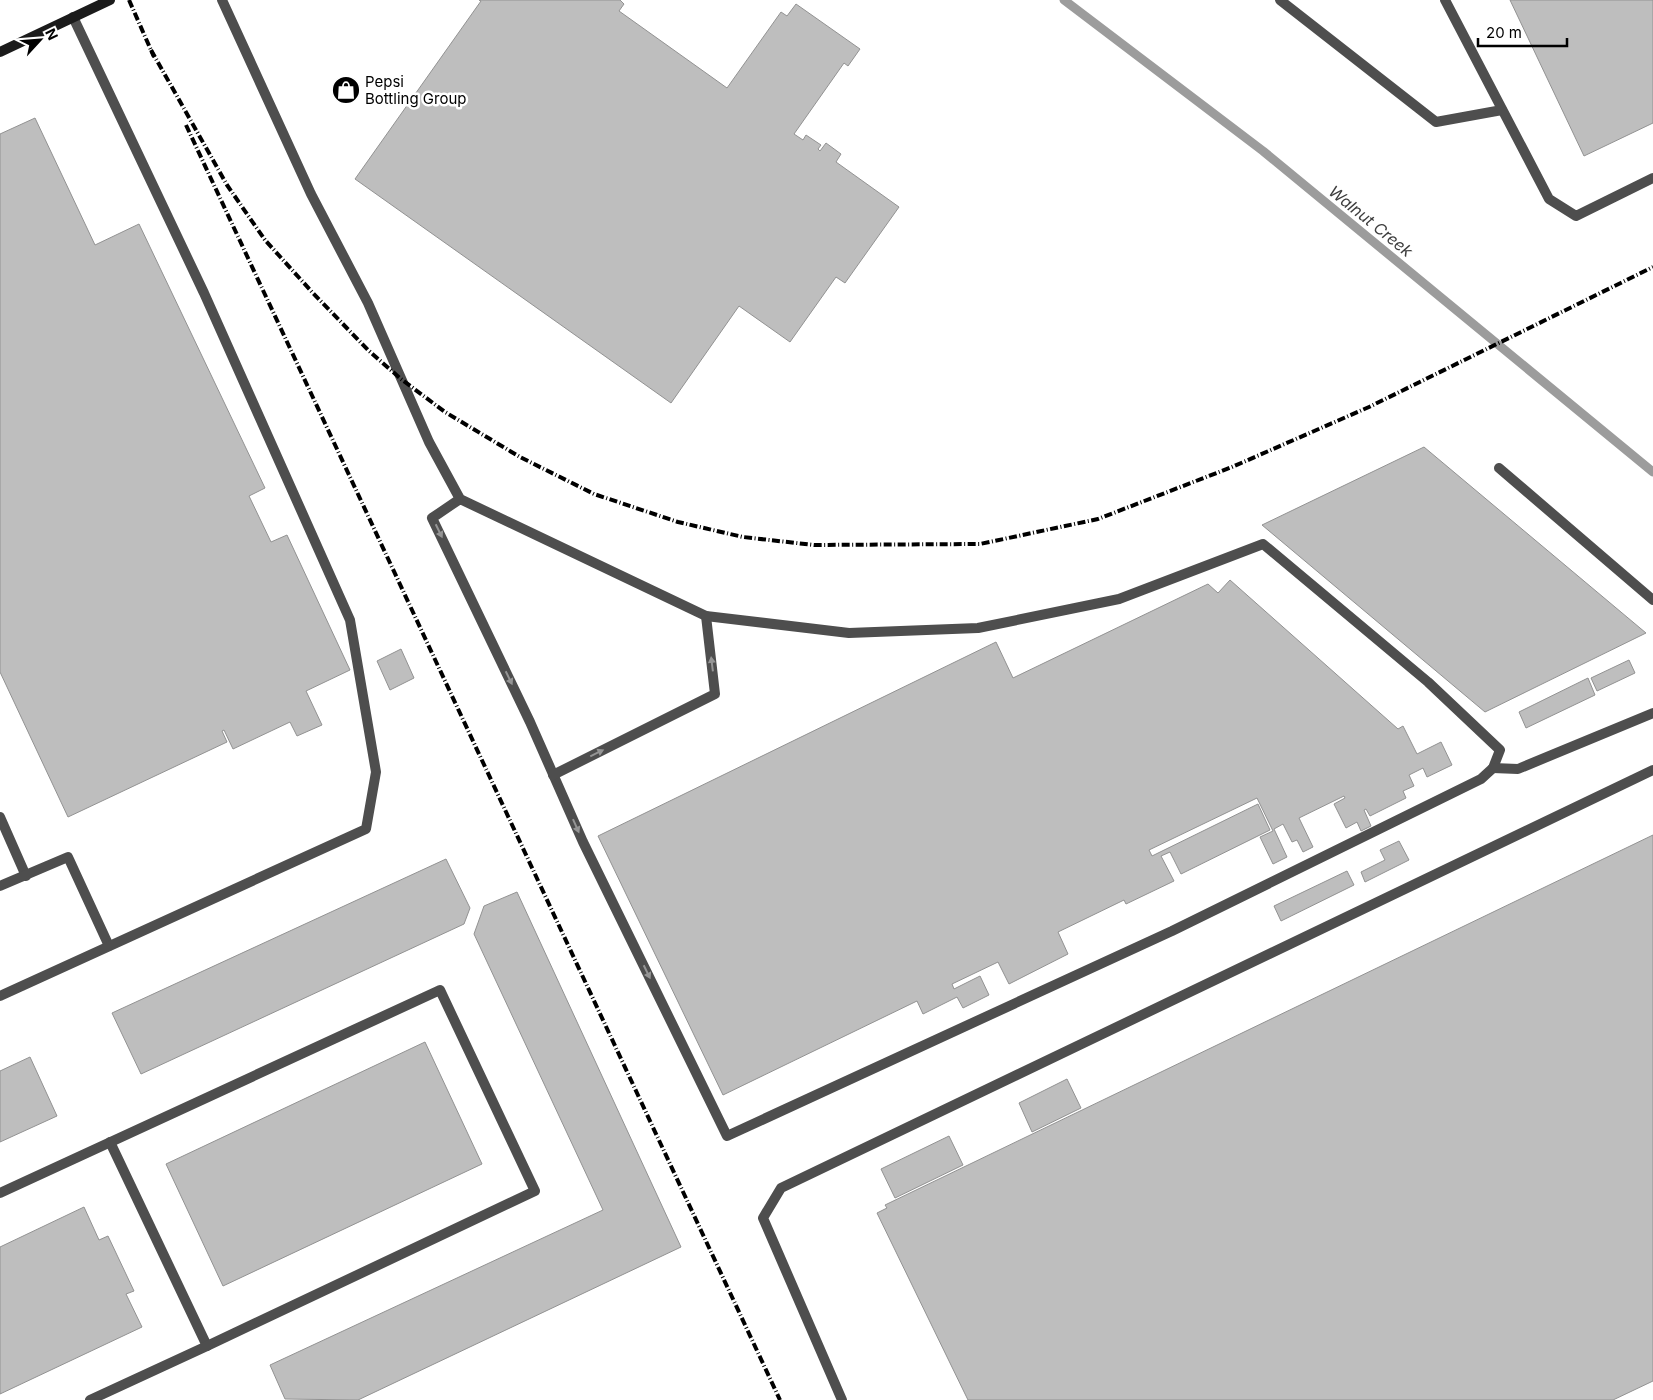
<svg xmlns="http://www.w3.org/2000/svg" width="1653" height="1400" font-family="Inter,sans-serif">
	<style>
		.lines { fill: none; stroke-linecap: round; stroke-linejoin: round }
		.stream { stroke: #9c9c9c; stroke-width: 9 }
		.building { fill: #bebebe; stroke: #929292 }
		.lane { stroke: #4e4e4e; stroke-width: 10 }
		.secondary { stroke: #1b1b1b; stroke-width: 10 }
		.rail { stroke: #000; stroke-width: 4; stroke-dasharray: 8 2.5 1 2.5; stroke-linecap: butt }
		.oneway { fill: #959595 }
		.labels { text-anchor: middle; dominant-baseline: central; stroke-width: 5; stroke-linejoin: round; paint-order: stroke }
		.poi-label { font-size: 15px; fill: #000; stroke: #fff; text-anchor: start }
		.water-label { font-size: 16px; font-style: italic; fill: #3d3d3d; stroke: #fff }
	</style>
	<rect width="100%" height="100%" fill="#fff"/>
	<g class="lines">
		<!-- stream -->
		<path class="stream" d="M1064 0 1263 151 1653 472"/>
	</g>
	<!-- building -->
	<g class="building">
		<path d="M479 0H620L624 4 619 11 727 88 781 12 787 16 796 4 860 49 848 66 844 63 794 134 803 140 806 135 821 145 818 149 820 151 826 143 841 154 836 162 899 207 845 283 836 277 790 342 739 306 671 403 355 179 481 1Z"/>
		<path d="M1510 0H1653V123L1584 156Z"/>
		<path d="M35 118 95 245 139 224 265 488 249 496 271 542 287 535 350 670 306 691 322 725 297 736 290 722 233 749 224 730 222 731 227 742 68 817 0 672V134Z"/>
		<path d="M1424 447 1646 633 1485 712 1262 525Z"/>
		<path d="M1230 580 1398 729 1403 726 1417 754 1441 742 1452 765 1427 777 1423 768 1409 775 1414 786 1403 791 1406 798 1370 816 1366 809 1364 810 1371 826 1361 831 1357 822 1346 828 1334 804 1345 798 1344 796 1299 818 1313 847 1303 852 1297 840 1292 842 1283 824 1274 829 1287 857 1273 864 1260 837 1273 831 1257 798 1149 850 1152 856 1258 804 1270 830 1181 874 1170 852 1161 856 1174 881 1126 904 1124 900 1058 932 1068 954 1009 984 998 962 952 984 954 989 980 976 989 995 963 1008 957 997 923 1014 917 1001 723 1095 598 836 996 642 1013 678 1208 584 1218 593Z"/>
		<path d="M401 649 414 678 390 690 377 661Z"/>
		<path d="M1629 660 1635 673 1597 691 1591 678Z"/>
		<path d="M1588 678 1595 695 1526 728 1519 712Z"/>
		<path d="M1653 835V1381L1613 1400H968L877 1213 887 1208 885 1205Z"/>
		<path d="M1399 841 1409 860 1365 882 1361 872 1385 860 1380 850Z"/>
		<path d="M446 859 470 908 464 924 141 1074 112 1013Z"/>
		<path d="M1347 871 1354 885 1281 921 1274 906Z"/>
		<path d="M517 892 681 1247 358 1400 285 1399 270 1365 603 1210 474 934 484 906Z"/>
		<path d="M425 1042 482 1164 223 1286 166 1164Z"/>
		<path d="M30 1057 57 1116 0 1142V1071Z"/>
		<path d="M1067 1079 1081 1108 1032 1132 1019 1103Z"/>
		<path d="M949 1136 963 1165 895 1198 881 1169Z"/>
		<path d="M84 1207 99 1240 108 1236 134 1291 126 1294 142 1327 0 1394V1247Z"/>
	</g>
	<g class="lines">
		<!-- lane -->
		<g class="lane">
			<path d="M222 0 311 194 368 303 429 442 460 499 706 616 849 633 978 628 1119 599 1263 544 1428 682 1500 750 1493 768 1481 779 1172 931 727 1136 583 842 530 722 432 518 460 499"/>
			<path d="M1280 0 1436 122 1502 110"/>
			<path d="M1445 0 1549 199 1576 216 1653 178"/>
			<path d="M1499 468 1653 600"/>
			<path d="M1493 768 1518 769 1653 713"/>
			<path d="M553 775 715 694 706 616"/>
			<path d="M0 817 26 876"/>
			<path d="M0 886 68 857 109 946"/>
			<path d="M0 996 366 829 376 772 350 620 204 293 73 17"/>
			<path d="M110 1142 207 1346"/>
			<path d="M0 1193 440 990 535 1191 207 1346 90 1400"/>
			<path d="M842 1400 763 1218 781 1188 1653 770"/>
		</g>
		<!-- secondary -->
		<path class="secondary" d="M0 52 110 0"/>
		<!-- rail -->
		<g class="rail">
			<path d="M129 0 154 57"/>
			<path d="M151 50 227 185 265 240 312 292 368 350 401 379 445 412 520 457 594 494 678 522 743 537 814 545 980 544 1098 519 1232 467 1369 407 1653 267"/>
			<path d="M186 125 780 1400"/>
		</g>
	</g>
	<!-- one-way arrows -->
	<defs><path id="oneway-solid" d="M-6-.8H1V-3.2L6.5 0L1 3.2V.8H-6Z" transform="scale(1.25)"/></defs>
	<g class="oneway">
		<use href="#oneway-solid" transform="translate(439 531) rotate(64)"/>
		<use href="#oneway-solid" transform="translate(712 664) rotate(-97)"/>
		<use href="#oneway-solid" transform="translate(509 678) rotate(64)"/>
		<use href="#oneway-solid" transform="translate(597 753) rotate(-26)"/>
		<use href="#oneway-solid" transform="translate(576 826) rotate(66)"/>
		<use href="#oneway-solid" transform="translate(647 972) rotate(64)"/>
	</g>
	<!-- icons -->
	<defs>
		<symbol id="shop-disc" viewBox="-11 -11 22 22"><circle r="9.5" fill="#000" stroke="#fff"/><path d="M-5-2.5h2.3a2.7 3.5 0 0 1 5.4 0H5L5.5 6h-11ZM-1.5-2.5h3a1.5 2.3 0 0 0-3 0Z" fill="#fff"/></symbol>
	</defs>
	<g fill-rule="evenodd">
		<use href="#shop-disc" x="330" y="74" width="32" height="32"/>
	</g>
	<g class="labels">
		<!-- poi labels -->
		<g class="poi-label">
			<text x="365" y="81">Pepsi<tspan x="365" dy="17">Bottling Group</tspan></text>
		</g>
		<!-- water labels -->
		<g class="water-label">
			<text transform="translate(1371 221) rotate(39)">Walnut Creek</text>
		</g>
	</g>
	<!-- north arrow -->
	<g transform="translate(40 40) rotate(64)" stroke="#ffffff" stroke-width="4" paint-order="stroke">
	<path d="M0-4L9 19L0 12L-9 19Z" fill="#000000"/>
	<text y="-8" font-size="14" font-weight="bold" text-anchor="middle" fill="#000000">N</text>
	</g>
	<!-- scale -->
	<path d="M1478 38v8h89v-8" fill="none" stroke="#000000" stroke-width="2.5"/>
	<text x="1486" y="38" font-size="15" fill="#000000" stroke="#ffffff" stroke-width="4" paint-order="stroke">20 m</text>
</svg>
